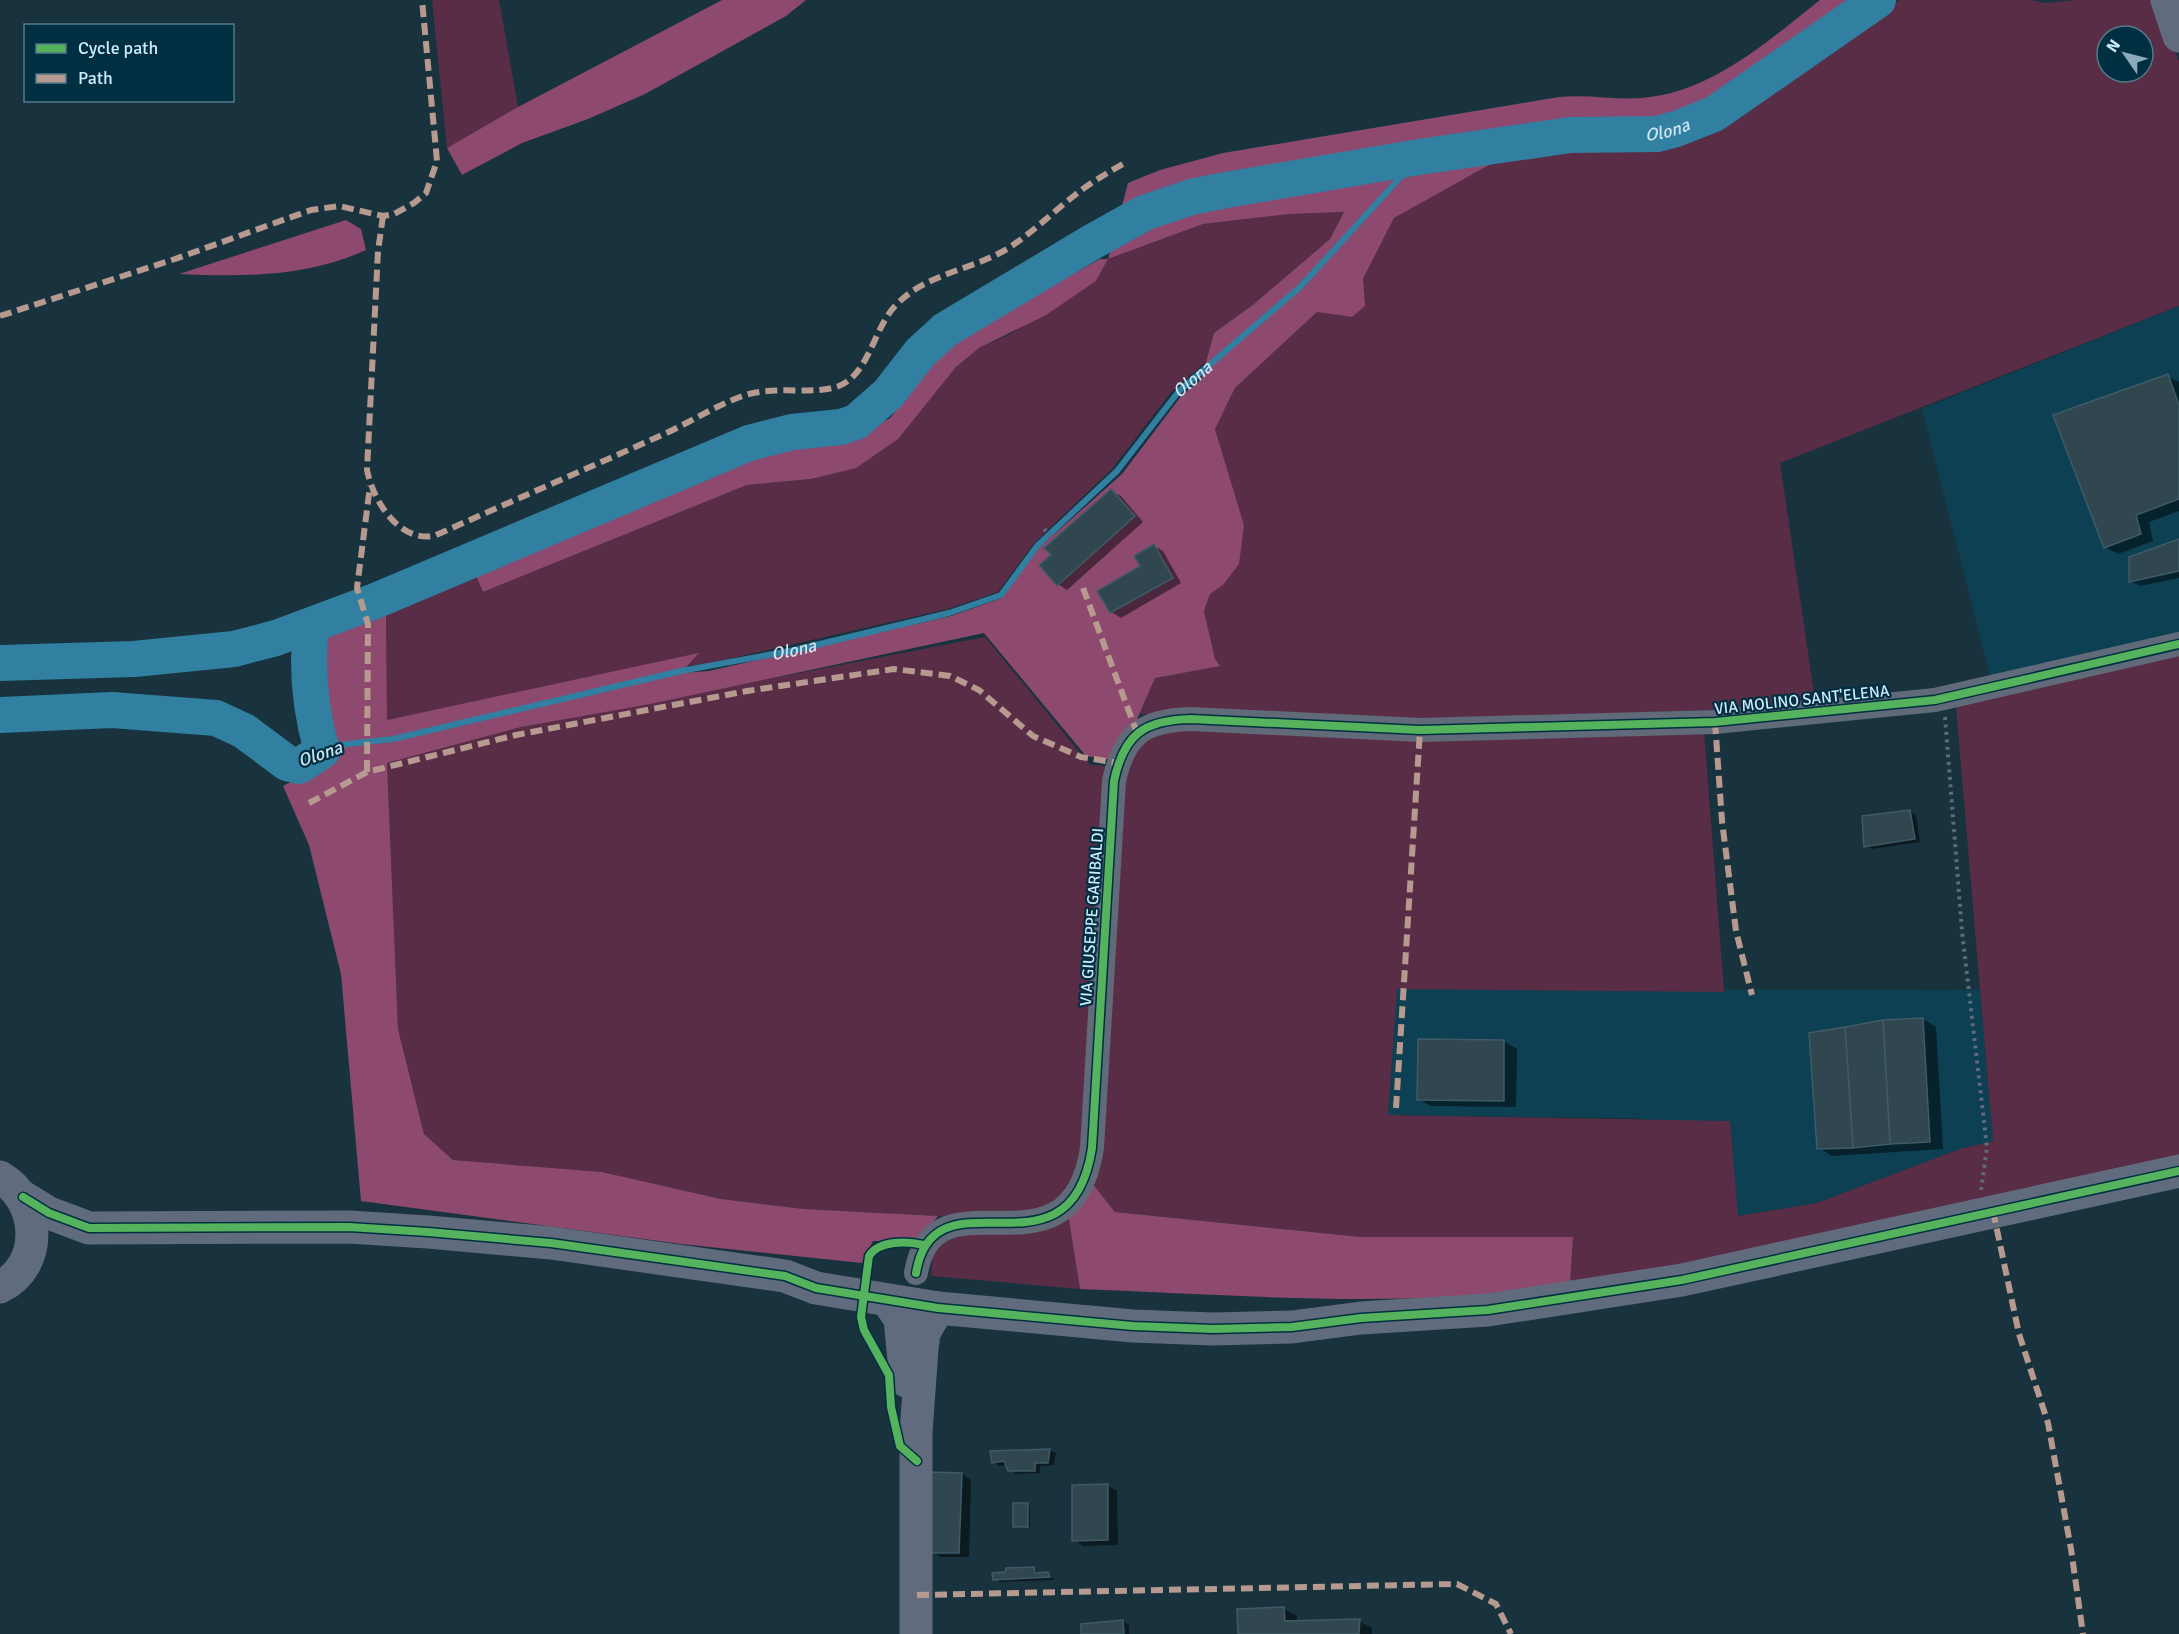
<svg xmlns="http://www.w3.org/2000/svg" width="2179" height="1634" font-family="Signika,sans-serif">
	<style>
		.built { fill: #0d4053 }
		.green { fill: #5a2d47; fill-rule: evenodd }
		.forest { fill: #8e496f }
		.shadow { fill: #0007 }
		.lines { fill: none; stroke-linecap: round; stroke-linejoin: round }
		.stream { stroke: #317fa1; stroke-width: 6 }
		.river { stroke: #317fa1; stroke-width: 36 }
		.building { fill: #304750; stroke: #3f5b67; stroke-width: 1.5 }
		.path { stroke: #606a78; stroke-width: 4; stroke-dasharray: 3 4.5; stroke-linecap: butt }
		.street { stroke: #616a79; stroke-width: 24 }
		.secondary { stroke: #606c7d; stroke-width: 33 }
		.quiet { stroke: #b69a8f; stroke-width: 6; stroke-dasharray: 12 6; stroke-linecap: butt }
		.cycleway-casing { stroke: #002f41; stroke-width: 11 }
		.cycleway { stroke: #56b35d; stroke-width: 8 }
		.labels { text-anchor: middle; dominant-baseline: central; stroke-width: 4.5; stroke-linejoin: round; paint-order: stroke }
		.street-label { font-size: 16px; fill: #cbeafa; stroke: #002f41 }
		.water-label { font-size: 18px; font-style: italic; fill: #cde4f0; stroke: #002f41 }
	</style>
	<rect width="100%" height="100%" fill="#18333d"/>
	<!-- built -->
	<g class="built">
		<path d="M2179 306V632L1991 680 1922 409Z"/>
		<path d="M1396 989 1980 990 1993 1141 1960 1149 1817 1203 1738 1216 1639 1118 1388 1115Z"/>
	</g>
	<!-- green -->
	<g class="green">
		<path d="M432 0H499L518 107 447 148Z"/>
		<path d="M1900 0H2031L2045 3 2077 0H2151L2179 61V306L1780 463 1816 707 1395 720 1140 714 1155 678 1215 660 1204 611 1210 594 1223 585 1244 525 1215 429 1235 388 1317 312 1352 317 1363 279 1394 218 1510 151 1573 145 1656 146 1681 141 1721 125 1826 48ZM2107 36H2143V72H2107Z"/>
		<path d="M1345 212 1330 239 1254 304 1214 333 1206 362 1171 392 1112 469 1034 543 998 592 948 609 706 664 687 666 698 654 387 720 386 612 474 571 483 592 747 485 811 479 928 401 956 367 979 348 1010 334 1096 281 1108 259 1203 224 1290 214Z"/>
		<path d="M985 637 1090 765 1110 766 1086 1128 1069 1189 1042 1209 938 1216 804 1209 721 1199 602 1172 453 1160 424 1134 398 1029 387 763 521 727Z"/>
		<path d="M2179 655V1156L1834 1234 1570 1285 1573 1237H1361L1115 1212 1092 1183 1122 775 1139 742 1180 727 1704 731 1724 992 1397 989 1388 1115 1730 1121 1738 1216 1817 1203 1960 1149 1993 1141 1956 707Z"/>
		<path d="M1068 1214 1080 1289 931 1276 933 1251 941 1237Z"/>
	</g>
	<!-- forest -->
	<g class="forest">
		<path d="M722 0H806L786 16 645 94 588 119 522 143 462 175 447 148 518 107Z"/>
		<path d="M1820 0H1860L1714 106 1683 119 1657 126H1576L1534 133 1496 161 1394 218 1363 279 1365 306 1352 317 1317 312 1235 388 1215 429 1244 525 1239 564 1223 585 1210 594 1204 611 1215 659 1220 666 1155 678 1136 722 1112 760 1086 756 984 633 650 704 521 727 387 763 398 1029 424 1134 453 1160 602 1172 721 1199 804 1209 938 1216 917 1242 873 1241 862 1263 681 1244 361 1201 341 974 309 845 283 786 326 764 330 740 317 693 318 630 386 612 387 720 699 653 681 673 709 671 951 616 1002 598 1039 548 1122 474 1182 395 1201 380 1214 333 1254 304 1330 239 1344 212 1290 214 1203 224 1108 259 1096 281 1046 315 979 348 956 367 898 439 856 468 811 479 747 485 483 592 474 571 757 457 798 447 848 441 890 418 951 342 1100 259H1108L1128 183 1160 170 1223 153 1559 97C1588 94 1614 100 1642 98 1711 93 1768 41 1820 0Z"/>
		<path d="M346 220 361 229 366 250C307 277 243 277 179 274Z"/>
		<path d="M1092 1183 1115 1212 1361 1237H1573L1570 1285C1409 1310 1242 1295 1080 1289L1068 1214Z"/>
	</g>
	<!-- shadow -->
	<g class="shadow">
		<path d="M2168 376 2179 382V511L2149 522 2153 541 2118 554 2105 547Z"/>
		<path d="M1111 491 1121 496 1143 522 1067 590 1058 584 1053 555Z"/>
		<path d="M2179 541V578L2140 586 2130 581Z"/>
		<path d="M1154 546 1163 551 1181 583 1121 618 1111 612Z"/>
		<path d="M1910 811 1916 815 1920 842 1872 849 1866 846Z"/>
		<path d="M1923 1019 1936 1027 1943 1149 1832 1156 1819 1148Z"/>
		<path d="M1504 1041 1517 1049 1516 1107 1431 1106 1418 1099Z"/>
		<path d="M1050 1450 1056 1453 1054 1465 1040 1466V1473L1016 1474 1007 1465 999 1466 993 1462 992 1452Z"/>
		<path d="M962 1474 971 1480 969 1557H941L932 1552Z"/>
		<path d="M1107 1485 1117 1491 1118 1545 1083 1546 1074 1540Z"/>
		<path d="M1027 1505 1030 1506V1527L1017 1528 1015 1526Z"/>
		<path d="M1033 1568 1040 1574H1048L1055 1580 1000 1582 994 1579Z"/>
		<path d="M1284 1609 1297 1616V1622L1359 1621 1372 1628V1634H1239Z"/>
		<path d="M1123 1621 1129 1625V1634H1082L1083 1625Z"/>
	</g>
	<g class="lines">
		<!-- stream -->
		<path class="stream" id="s1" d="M322 751 338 745 393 739 681 671 795 650 949 613 1001 595 1037 546 1117 471 1179 391 1300 287 1419 157"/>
		<!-- river -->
		<g class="river">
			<path id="s2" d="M0 663 134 659 234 649 276 638 375 601 749 443 792 432 841 427 856 422 888 394 920 353 945 330 1092 242 1144 213 1191 197 1226 190 1419 157 1570 135 1657 134 1676 129 1714 114 1878 0"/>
			<path d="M0 715 112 710 216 718 244 731 287 763 299 766 322 751C310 709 306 670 311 627"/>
		</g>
	</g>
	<!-- building -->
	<g class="building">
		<path d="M2168 374 2179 405V499L2136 515 2141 534 2104 548 2053 415Z"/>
		<path d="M1111 489 1135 516 1057 586 1039 565 1051 555 1044 548Z"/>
		<path d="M2179 539V571L2129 582V557Z"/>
		<path d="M1154 544 1173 578 1110 613 1097 591 1140 566 1134 556Z"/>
		<path d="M1910 810 1915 839 1864 847 1862 816Z"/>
		<path d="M1923 1018 1930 1142 1890 1144 1883 1020Z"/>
		<path d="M1883 1020 1890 1144 1853 1148 1845 1027Z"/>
		<path d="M1845 1027 1853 1148 1817 1149 1809 1033Z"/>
		<path d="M1418 1039 1504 1040V1101L1417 1100Z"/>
		<path d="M1050 1449 1048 1463H1035V1471H1008L1004 1461 992 1463 990 1451Z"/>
		<path d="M929 1472 962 1473 959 1553H930Z"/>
		<path d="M1108 1484V1540L1072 1541V1485Z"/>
		<rect x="1013" y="1503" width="15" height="24"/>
		<path d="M1034 1567 1035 1573 1048 1572 1050 1577 993 1580 992 1573 1005 1572 1006 1568Z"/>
		<path d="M1284 1607 1285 1621 1360 1619 1359 1634H1238L1237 1609Z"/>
		<path d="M1123 1620 1124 1634H1081V1624Z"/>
	</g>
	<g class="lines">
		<!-- path -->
		<g class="path">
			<path d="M1044 529 1054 540"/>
			<path d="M1945 717 1962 931 1987 1148 1981 1190"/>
		</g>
		<!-- street -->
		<path class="street" d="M916 1273C934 1164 1070 1290 1092 1148L1114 781C1124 734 1144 720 1191 719L1420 730 1715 722 1935 700 2179 644"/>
		<!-- secondary -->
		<g class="secondary">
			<path d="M2167 0 2179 36"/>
			<path d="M0 1177C40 1200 45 1265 0 1287"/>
			<path d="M23 1197 49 1213 89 1228 349 1227 428 1232 551 1243 785 1276 816 1288 938 1308 1133 1326 1213 1329 1292 1327 1361 1318 1488 1310 1682 1280 2179 1171"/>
			<path d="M888 1301 900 1319 906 1381"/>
			<path d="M916 1634V1432L922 1349 924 1333 938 1308"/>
		</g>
		<!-- quiet -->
		<g class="quiet">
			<path d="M383 216 378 251 367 470C373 500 398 542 434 536 510 502 586 469 662 435 689 423 713 407 740 397 773 384 812 396 839 386 869 374 874 328 895 306 926 273 970 271 1007 249 1032 233 1052 213 1075 195 1090 183 1107 173 1125 163"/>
			<path d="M0 316 175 259 311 210 339 206 383 216 394 214 414 203 426 193 437 161 422 0"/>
			<path d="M1083 588 1137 733"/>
			<path d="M1715 722 1722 821 1736 931 1752 995"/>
			<path d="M367 772 368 624 357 588 370 486"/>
			<path d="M309 803 367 772 516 735 747 691 894 669 950 676 979 690 1033 736 1081 757 1118 763"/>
			<path d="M1396 1108 1420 730"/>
			<path d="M1993 1211 2019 1334 2048 1423 2071 1549 2083 1634"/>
			<path d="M917 1595 1457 1584 1496 1604 1511 1634"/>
		</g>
		<defs>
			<g id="cycleway">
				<path d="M23 1197 49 1213 89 1228 349 1227 428 1232 551 1243 785 1276 816 1288 938 1308 1133 1326 1213 1329 1292 1327 1361 1318 1488 1310 1682 1280 2179 1171"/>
				<path d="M916 1273C934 1164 1070 1290 1092 1148L1114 781C1124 734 1144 720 1191 719L1420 730 1715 722 1935 700 2179 644"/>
				<path d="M917 1461 900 1446 891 1407 889 1375 864 1330 861 1317 869 1256C879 1240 907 1241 924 1245"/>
			</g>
		</defs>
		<!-- cycleway casing -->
		<use href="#cycleway" class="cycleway-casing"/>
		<!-- cycleway -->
		<use href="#cycleway" class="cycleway"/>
	</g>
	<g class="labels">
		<!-- street labels -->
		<g class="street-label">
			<text transform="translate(1802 700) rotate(-6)">VIA MOLINO SANT'ELENA</text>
			<text transform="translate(1092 917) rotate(-86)">VIA GIUSEPPE GARIBALDI</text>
		</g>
		<!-- water labels -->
		<g class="water-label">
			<text stroke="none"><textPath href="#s2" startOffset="1790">Olona</textPath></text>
			<text stroke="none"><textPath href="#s1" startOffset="987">Olona</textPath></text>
			<text stroke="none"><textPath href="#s1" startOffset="483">Olona</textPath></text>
			<text transform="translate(320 754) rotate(-19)">Olona</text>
		</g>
	</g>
	<!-- legend -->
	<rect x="24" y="24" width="210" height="78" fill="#002f41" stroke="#517a8b" stroke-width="1.5"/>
	<rect x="36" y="44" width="30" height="9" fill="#56b35d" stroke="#517a8b" stroke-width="1.5"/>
	<text x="78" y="54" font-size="18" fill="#cbeafa">Cycle path</text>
	<rect x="36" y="74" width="30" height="9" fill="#b69a8f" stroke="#517a8b" stroke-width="1.5"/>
	<text x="78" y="84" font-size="18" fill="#cbeafa">Path</text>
	<!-- north arrow -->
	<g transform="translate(2125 54) rotate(305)"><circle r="28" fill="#002f41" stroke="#517a8b" stroke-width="1.5"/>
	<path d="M0-4.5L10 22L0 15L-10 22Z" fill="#8caab8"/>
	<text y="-9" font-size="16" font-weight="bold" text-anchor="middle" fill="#cbeafa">N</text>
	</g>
</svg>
